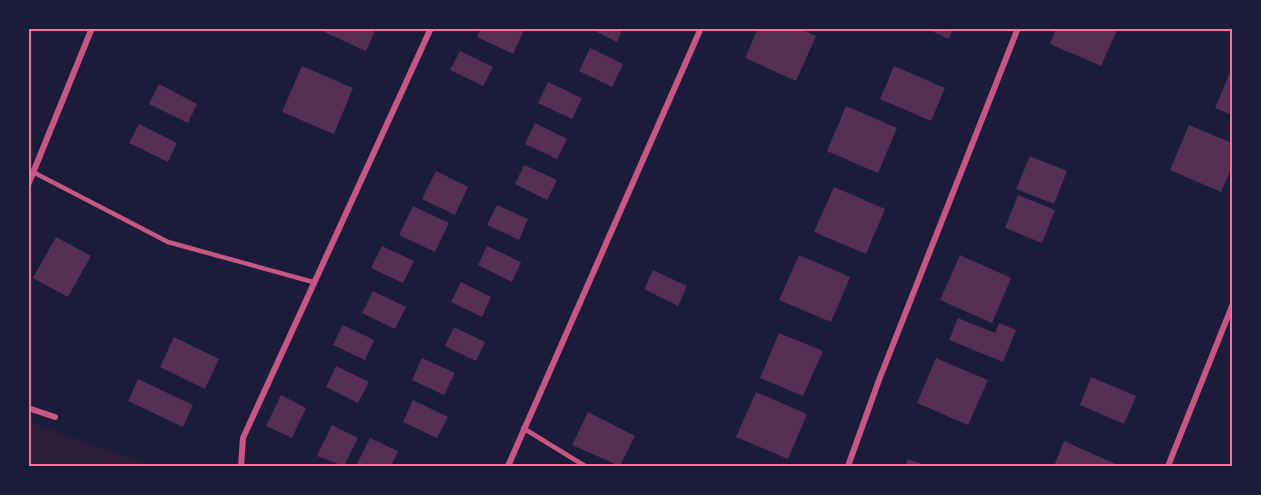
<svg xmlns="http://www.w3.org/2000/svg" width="1261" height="495" font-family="'Alegreya Sans',sans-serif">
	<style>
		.green { fill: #2a1e3b }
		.building { fill: #542f53 }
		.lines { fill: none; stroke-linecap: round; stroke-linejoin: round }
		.service { stroke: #c65784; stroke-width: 4.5 }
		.minor { stroke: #c65784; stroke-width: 6 }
		.neatline { fill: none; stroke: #ff6b9d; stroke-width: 2 }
	</style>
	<rect width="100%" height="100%" fill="#1b1b3a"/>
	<!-- green -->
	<path class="green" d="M29 422 154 466H29Z"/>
	<!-- building -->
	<g class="building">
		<path d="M325 28H376L366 51 324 32Z"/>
		<path d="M481 28H525L513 54 477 37Z"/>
		<path d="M589 28H623L617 42Z"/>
		<path d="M758 28H799L816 36 796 81 745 58Z"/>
		<path d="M925 28H953L949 39Z"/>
		<path d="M1056 28H1118L1101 66 1050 44Z"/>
		<path d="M590 48 623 64 612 87 579 71Z"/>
		<path d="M460 51 493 67 483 86 450 70Z"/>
		<path d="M302 66 353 88 334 134 282 112Z"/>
		<path d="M894 66 945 88 931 121 880 99Z"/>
		<path d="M1231 70H1232V115L1215 108Z"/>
		<path d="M548 82 582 98 572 119 538 103Z"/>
		<path d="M159 84 197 104 188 123 149 104Z"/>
		<path d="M846 106 897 128 878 173 827 151Z"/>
		<path d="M535 123 567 139 557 159 525 144Z"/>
		<path d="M139 124 177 143 168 162 129 143Z"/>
		<path d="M1189 125 1232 143V167L1221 192 1170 170Z"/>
		<path d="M1030 156 1067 171 1054 204 1016 189Z"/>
		<path d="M524 165 557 180 547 200 515 184Z"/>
		<path d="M436 171 468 187 455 215 422 199Z"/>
		<path d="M834 187 885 209 866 254 814 232Z"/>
		<path d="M1018 195 1055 210 1042 243 1005 228Z"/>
		<path d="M497 205 528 219 519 240 487 225Z"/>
		<path d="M413 206 449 223 435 252 399 235Z"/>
		<path d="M56 237 91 256 68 297 33 278Z"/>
		<path d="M382 246 414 261 403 283 371 268Z"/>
		<path d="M487 246 521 262 512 282 478 265Z"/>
		<path d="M799 255 850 277 831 322 779 300Z"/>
		<path d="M960 255 1011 278 992 323 940 300Z"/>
		<path d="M653 270 687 286 678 306 644 289Z"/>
		<path d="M461 282 491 297 482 317 451 302Z"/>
		<path d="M373 291 406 307 395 329 362 313Z"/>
		<path d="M958 318 995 333 999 323 1016 330 1003 362 949 340Z"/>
		<path d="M343 325 374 340 365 360 333 345Z"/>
		<path d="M454 327 485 342 476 361 445 346Z"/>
		<path d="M779 333 823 351 803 396 760 378Z"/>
		<path d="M174 337 219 359 205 389 160 367Z"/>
		<path d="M422 358 455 373 444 395 412 380Z"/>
		<path d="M936 358 988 380 968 425 917 403Z"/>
		<path d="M336 366 369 382 358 403 326 387Z"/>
		<path d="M1091 377 1136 396 1124 424 1080 405Z"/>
		<path d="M138 379 193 405 183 427 128 401Z"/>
		<path d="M756 392 807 414 788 459 736 437Z"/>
		<path d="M281 395 306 408 292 438 266 426Z"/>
		<path d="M413 400 448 417 437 438 403 422Z"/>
		<path d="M588 412 635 436 620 466 572 445Z"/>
		<path d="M332 425 358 438 344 466 317 456Z"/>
		<path d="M370 438 398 451 391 466H356Z"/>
		<path d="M1064 441 1116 464 1114 466H1054Z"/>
		<path d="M908 459 928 466H905Z"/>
	</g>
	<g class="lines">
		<!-- service -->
		<g class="service">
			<path d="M33 172 168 242 313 282"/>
			<path d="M523 428 585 466"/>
		</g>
		<!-- minor -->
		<g class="minor">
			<path d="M28 185 92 28"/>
			<path d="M28 408 55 417"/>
			<path d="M241 466 243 438 431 28"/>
			<path d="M508 466 701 28"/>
			<path d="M848 466 879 380 1018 28"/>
			<path d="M1168 466 1232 306"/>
		</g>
	</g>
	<!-- border -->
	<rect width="1261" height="495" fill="none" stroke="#1b1b3a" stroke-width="60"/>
	<rect x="30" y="30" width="1201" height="435" class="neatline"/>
</svg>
